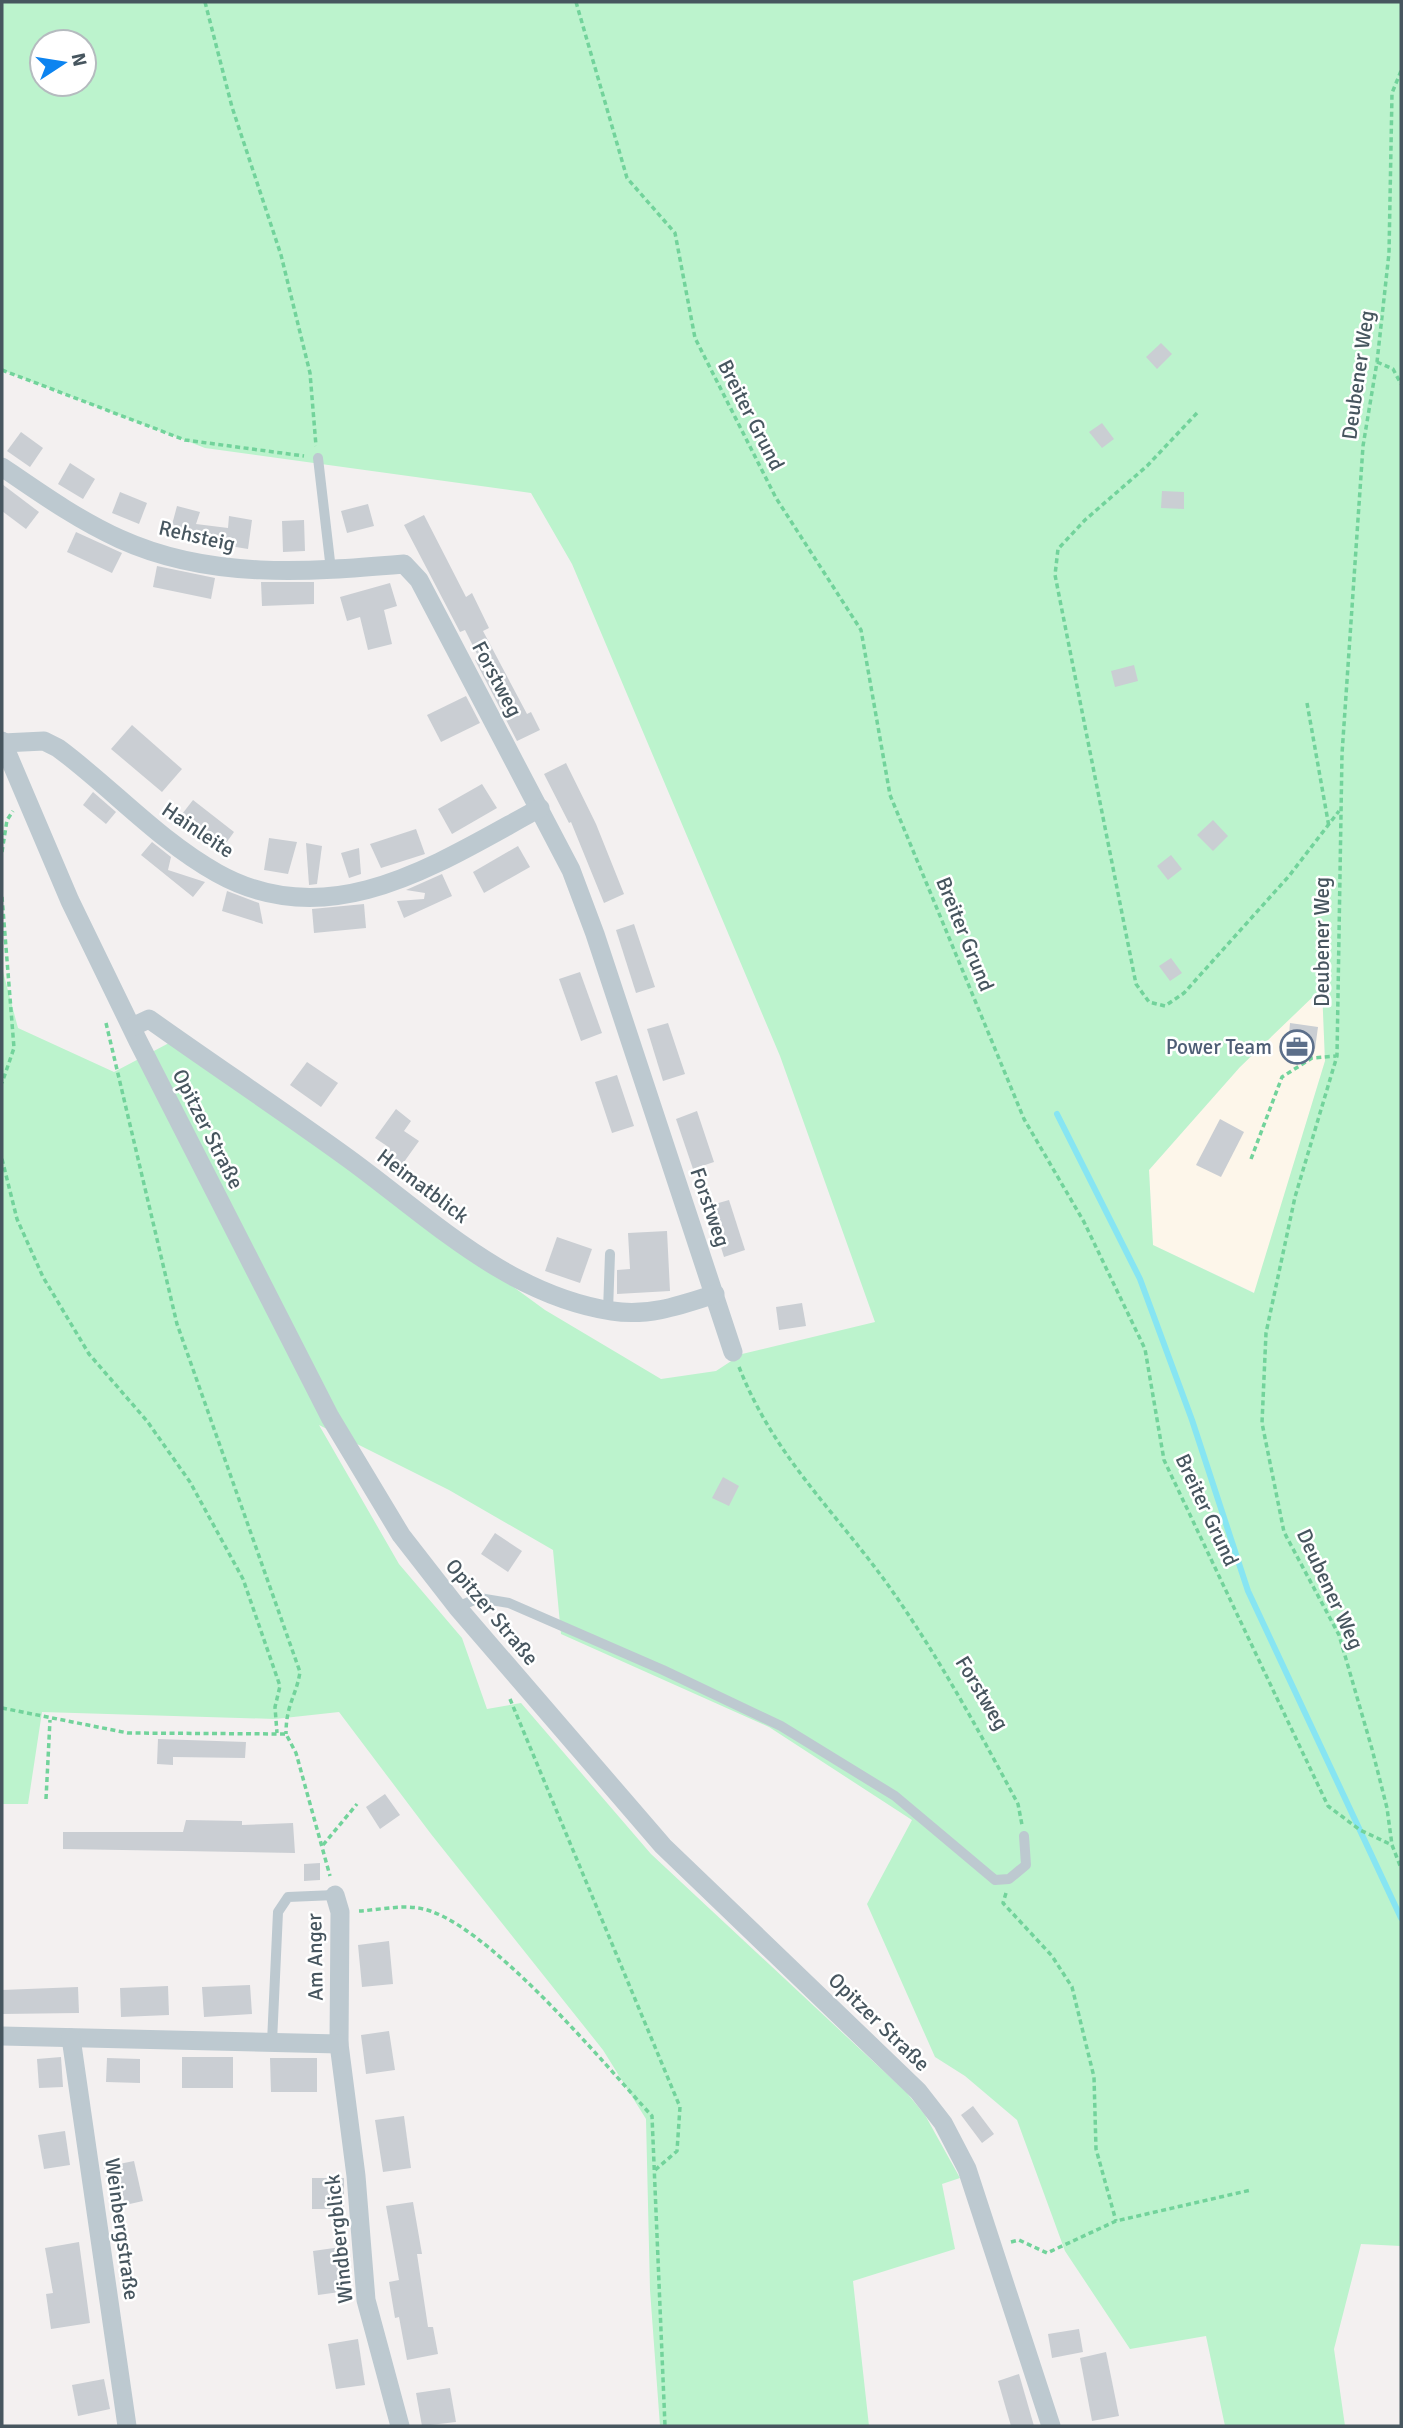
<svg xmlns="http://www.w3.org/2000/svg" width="1403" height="2428" font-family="Signika,sans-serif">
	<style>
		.commercial { fill: #fdf6ea }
		.green { fill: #bcf3cd; fill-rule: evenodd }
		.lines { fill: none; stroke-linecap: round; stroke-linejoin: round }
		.stream { stroke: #87e5f2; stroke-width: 6 }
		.building { fill: #caced3 }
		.path { stroke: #72d39b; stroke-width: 3.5; stroke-dasharray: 5 3.5; stroke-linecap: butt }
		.service { stroke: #bdc9d0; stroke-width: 10 }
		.minor { stroke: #bdc9d0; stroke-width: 19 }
		.labels { text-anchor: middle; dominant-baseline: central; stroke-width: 5; stroke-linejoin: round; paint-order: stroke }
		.street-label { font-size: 21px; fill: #47565f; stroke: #fff }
		.service-label { font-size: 21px; fill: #4e5e75; stroke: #fff; text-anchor: end }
	</style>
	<rect width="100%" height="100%" fill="#f3f0f0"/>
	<!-- commercial -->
	<path class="commercial" d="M1322 987 1325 1061 1255 1293 1153 1245 1149 1170 1240 1067Z"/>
	<!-- green -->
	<path class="green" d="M2 2H1401V2246L1361 2244 1334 2349 1345 2426H1225L1206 2336 1130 2349 1065 2251 1017 2120 965 2076 935 2057 867 1904 912 1820 769 1727 561 1634 553 1550 449 1490 319 1425 399 1564 462 1638 487 1709 521 1703 651 1854 906 2092 925 2115 960 2178 942 2184 955 2249 853 2281 869 2426H660L650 2290 646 2119 603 2050 431 1834 339 1712 275 1719 42 1712 28 1804H2V968L18 1028 114 1072 169 1043 340 1160 545 1310 661 1379 716 1371 742 1354 875 1322 780 1056 572 564 531 493 205 448 2 370ZM42 42H84V84H42ZM1322 988 1325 1061 1254 1293 1153 1245 1149 1170 1240 1067Z"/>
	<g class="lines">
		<!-- stream -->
		<path class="stream" d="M1057 1114 1140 1279 1192 1420 1248 1591 1401 1918"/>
	</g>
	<!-- building -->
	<g class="building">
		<path d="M1161 343 1172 354 1157 369 1146 357Z"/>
		<path d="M1102 423 1114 439 1102 448 1089 432Z"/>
		<path d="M21 432 43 448 30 467 7 451Z"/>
		<path d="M70 463 95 479 83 499 58 484Z"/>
		<path d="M2 484 39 512 26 529 2 511Z"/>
		<path d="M1162 491 1184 492V509L1161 508Z"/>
		<path d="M120 492 147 503 139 524 112 513Z"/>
		<path d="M368 504 374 526 347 533 341 511Z"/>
		<path d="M177 506 200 512 196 524 228 528 229 516 252 520 248 549 169 536Z"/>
		<path d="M424 515 466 597 472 593 489 628 483 631 527 714 531 712 540 730 517 741 475 660 479 658 465 630 460 632 404 525Z"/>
		<path d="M304 520 305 551 283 552 282 521Z"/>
		<path d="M76 532 122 553 112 573 67 552Z"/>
		<path d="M157 566 215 578 211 599 153 587Z"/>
		<path d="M261 582H314V604L262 606Z"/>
		<path d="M390 583 397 606 384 610 392 644 368 650 360 617 347 621 340 597Z"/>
		<path d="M1134 665 1138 681 1115 687 1111 671Z"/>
		<path d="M466 696 480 723 441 742 427 715Z"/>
		<path d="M132 725 182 769 162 792 111 749Z"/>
		<path d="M566 763 596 824 624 894 604 903 571 822 569 823 544 774Z"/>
		<path d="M482 784 497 808 452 834 438 809Z"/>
		<path d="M93 792 116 812 106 824 83 805Z"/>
		<path d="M193 800 234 832 221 850 179 818Z"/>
		<path d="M1213 820 1228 836 1213 851 1197 835Z"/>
		<path d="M416 829 425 854 381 868 370 844Z"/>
		<path d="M269 838 297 842 288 874 264 870Z"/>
		<path d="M152 842 171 857 168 870 205 882 193 897 141 855Z"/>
		<path d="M306 843 322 846 317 884 309 885Z"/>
		<path d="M518 846 530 867 484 893 473 872Z"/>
		<path d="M359 848 361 874 349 878 341 853Z"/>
		<path d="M1171 855 1182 869 1168 880 1157 866Z"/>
		<path d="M442 874 452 896 404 918 397 901 424 899 425 893 406 890Z"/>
		<path d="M227 891 259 903 263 924 222 911Z"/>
		<path d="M364 904 366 928 314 933 312 909Z"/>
		<path d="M634 924 655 987 636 993 616 930Z"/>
		<path d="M1171 958 1182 973 1170 981 1159 966Z"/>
		<path d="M580 972 602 1033 581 1041 559 979Z"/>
		<path d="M668 1023 685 1074 663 1081 647 1029Z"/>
		<path d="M1290 1023 1318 1027 1315 1049 1288 1046Z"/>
		<path d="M307 1062 338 1083 321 1107 290 1085Z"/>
		<path d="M617 1075 634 1126 612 1133 595 1082Z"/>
		<path d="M396 1109 411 1121 404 1131 419 1141 399 1169 383 1158 390 1148 375 1138Z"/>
		<path d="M697 1111 714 1162 693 1169 676 1119Z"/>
		<path d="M1220 1119 1244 1132 1221 1177 1196 1165Z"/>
		<path d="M729 1200 745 1250 724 1257 708 1206Z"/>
		<path d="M667 1231 670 1291 617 1294V1270L630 1269 628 1233Z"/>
		<path d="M557 1237 592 1249 580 1283 545 1271Z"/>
		<path d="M802 1303 806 1326 779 1330 776 1307Z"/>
		<path d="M723 1477 739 1486 729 1506 712 1498Z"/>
		<path d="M495 1533 522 1551 508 1572 481 1554Z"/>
		<path d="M158 1739 246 1742 245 1758 173 1757V1765L157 1764Z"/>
		<path d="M385 1794 400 1815 380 1829 366 1807Z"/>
		<path d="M186 1820 242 1821V1825L293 1823 295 1853 63 1849V1832H183Z"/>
		<path d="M320 1863V1880L304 1881V1864Z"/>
		<path d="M389 1941 393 1984 362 1987 358 1945Z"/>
		<path d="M250 1985 252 2014 204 2017 202 1987Z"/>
		<path d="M168 1986 169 2015 121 2017 120 1988Z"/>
		<path d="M78 1987 79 2013 2 2014V1990Z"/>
		<path d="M389 2031 395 2070 366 2074 361 2035Z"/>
		<path d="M61 2057 63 2087 39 2088 37 2059Z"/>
		<rect x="182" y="2057" width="51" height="31"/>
		<path d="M107 2058 140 2059V2083L106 2082Z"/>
		<path d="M270 2058H317V2092H271Z"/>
		<path d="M973 2106 994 2134 982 2143 961 2115Z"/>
		<path d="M404 2116 411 2168 383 2172 375 2120Z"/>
		<path d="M65 2131 70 2165 44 2169 38 2135Z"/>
		<path d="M134 2161 143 2201 112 2208 104 2167Z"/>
		<rect x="312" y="2178" width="32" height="31"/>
		<path d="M413 2202 422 2254H417L428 2327H433L438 2354 407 2360 399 2317 395 2318 389 2282 399 2280 386 2206Z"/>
		<path d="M79 2242 90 2323 51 2329 46 2294 53 2293 45 2248Z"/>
		<path d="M341 2247 347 2291 318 2295 313 2251Z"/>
		<path d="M1079 2329 1083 2352 1052 2358 1048 2334Z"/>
		<path d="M358 2339 365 2385 336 2389 328 2344Z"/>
		<path d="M1106 2352 1119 2416 1092 2421 1080 2358Z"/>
		<path d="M1019 2374 1034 2426H1011L998 2381Z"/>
		<path d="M104 2379 110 2409 78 2416 72 2385Z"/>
		<path d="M450 2388 456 2422 422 2426 416 2393Z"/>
	</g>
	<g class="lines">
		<!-- path -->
		<g class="path">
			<path d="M205 2 232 107 281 255 310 373 316 446"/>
			<path d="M576 2 627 178 675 233 695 338 776 498 861 630 890 795 1024 1119 1084 1222 1145 1349 1164 1460 1328 1806 1360 1830 1392 1845"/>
			<path d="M1401 71 1392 93 1389 253 1377 362 1363 446 1342 754 1337 1056 1295 1197 1266 1333 1262 1423 1284 1532 1339 1635 1372 1749 1387 1808 1392 1845 1401 1868"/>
			<path d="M1377 362 1393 369 1401 384"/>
			<path d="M2 370 185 440 304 456"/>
			<path d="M1197 413 1147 466 1085 520 1058 549 1055 575 1136 984 1149 1002 1165 1006 1184 993 1289 876 1339 811"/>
			<path d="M1307 703 1329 827"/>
			<path d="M2 852 7 820 13 811"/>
			<path d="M2 897 14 1048 2 1083"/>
			<path d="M106 1023 177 1324 300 1672C296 1697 286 1704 286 1734"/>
			<path d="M2 1159 17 1219 43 1277 89 1354 147 1421 190 1482 243 1579 280 1686 275 1707 277 1733"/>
			<path d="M1251 1159 1282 1077 1312 1058 1336 1056"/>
			<path d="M739 1367C774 1456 834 1510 888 1585 937 1654 978 1729 1018 1804L1022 1825"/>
			<path d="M510 1699 680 2107 677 2151 654 2171"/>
			<path d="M2 1708 128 1733 286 1734 296 1753 330 1876"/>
			<path d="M46 1799 50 1720"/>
			<path d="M323 1845 357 1804"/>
			<path d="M1006 1893 1003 1903 1052 1956 1072 1987 1094 2077 1096 2149 1116 2221"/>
			<path d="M359 1911C378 1910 400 1905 418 1908 482 1916 606 2066 652 2116L665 2426"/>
			<path d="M1011 2242 1019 2240 1047 2253 1116 2221 1251 2190"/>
		</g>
		<!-- service -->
		<g class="service">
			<path d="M318 458 331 570"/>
			<path d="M608 1311 610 1254"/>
			<path d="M457 1607 479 1598 509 1603 663 1670 781 1726 895 1796 995 1880 1009 1879 1026 1865 1024 1836"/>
			<path d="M272 2042 278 1912 288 1897 335 1895"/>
		</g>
		<!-- minor -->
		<g class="minor">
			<path d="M2 467C40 493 78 520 120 539 210 580 309 572 404 564L419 580 571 870 595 934 733 1352"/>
			<path d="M2 741 70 901 138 1041 330 1417 401 1535 457 1607 663 1846 918 2091 943 2123 967 2169 1051 2426"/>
			<path d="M3 743 44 741 58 748C112 788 158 840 217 873 331 937 440 862 540 808"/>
			<path d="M132 1027 149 1019C215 1066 283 1111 349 1159 431 1219 508 1295 612 1311 648 1317 681 1305 715 1294"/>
			<path d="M335 1895 340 1912 339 2044 356 2176 366 2300 400 2426"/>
			<path d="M2 2036 339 2044"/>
			<path d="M71 2038 127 2426"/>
		</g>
	</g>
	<!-- icons -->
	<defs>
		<symbol id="office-ring" viewBox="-11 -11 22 22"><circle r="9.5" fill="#fff" stroke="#5c6f8a" stroke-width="1.5"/><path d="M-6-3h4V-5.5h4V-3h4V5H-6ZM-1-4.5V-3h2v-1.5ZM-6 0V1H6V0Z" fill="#5c6f8a"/></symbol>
	</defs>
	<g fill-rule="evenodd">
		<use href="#office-ring" x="1278" y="1028" width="38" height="38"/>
	</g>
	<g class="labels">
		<!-- street labels -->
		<g class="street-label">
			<text transform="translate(1358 375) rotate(-82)">Deubener Weg</text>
			<text transform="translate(751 415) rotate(63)">Breiter Grund</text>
			<text transform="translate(197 536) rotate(13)">Rehsteig</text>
			<text transform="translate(497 679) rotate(62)">Forstweg</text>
			<text transform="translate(198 830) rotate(34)">Hainleite</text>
			<text transform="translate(965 934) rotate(68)">Breiter Grund</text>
			<text transform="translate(1322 942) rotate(-90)">Deubener Weg</text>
			<text transform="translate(208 1129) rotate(63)">Opitzer Straße</text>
			<text transform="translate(423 1186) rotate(37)">Heimatblick</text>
			<text transform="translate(710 1207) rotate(71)">Forstweg</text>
			<text transform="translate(1207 1510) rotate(65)">Breiter Grund</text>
			<text transform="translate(1330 1589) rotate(65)">Deubener Weg</text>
			<text transform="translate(492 1612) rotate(50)">Opitzer Straße</text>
			<text transform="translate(982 1693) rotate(59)">Forstweg</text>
			<text transform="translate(315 1957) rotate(-91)">Am Anger</text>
			<text transform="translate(879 2022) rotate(44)">Opitzer Straße</text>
			<text transform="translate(122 2229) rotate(82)">Weinbergstraße</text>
			<text transform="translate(339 2239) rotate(-96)">Windbergblick</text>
		</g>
		<!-- service labels -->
		<g class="service-label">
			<text x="1272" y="1047">Power Team</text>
		</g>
	</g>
	<!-- border -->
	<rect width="1403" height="2428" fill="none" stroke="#47565f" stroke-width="7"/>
	<!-- north arrow -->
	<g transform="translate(63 63) rotate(78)"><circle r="33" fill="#ffffff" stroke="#b5bbbf" stroke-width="2"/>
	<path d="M0-5L12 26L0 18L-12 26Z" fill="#0d84f0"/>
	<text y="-10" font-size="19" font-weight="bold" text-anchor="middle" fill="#47565f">N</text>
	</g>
</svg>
